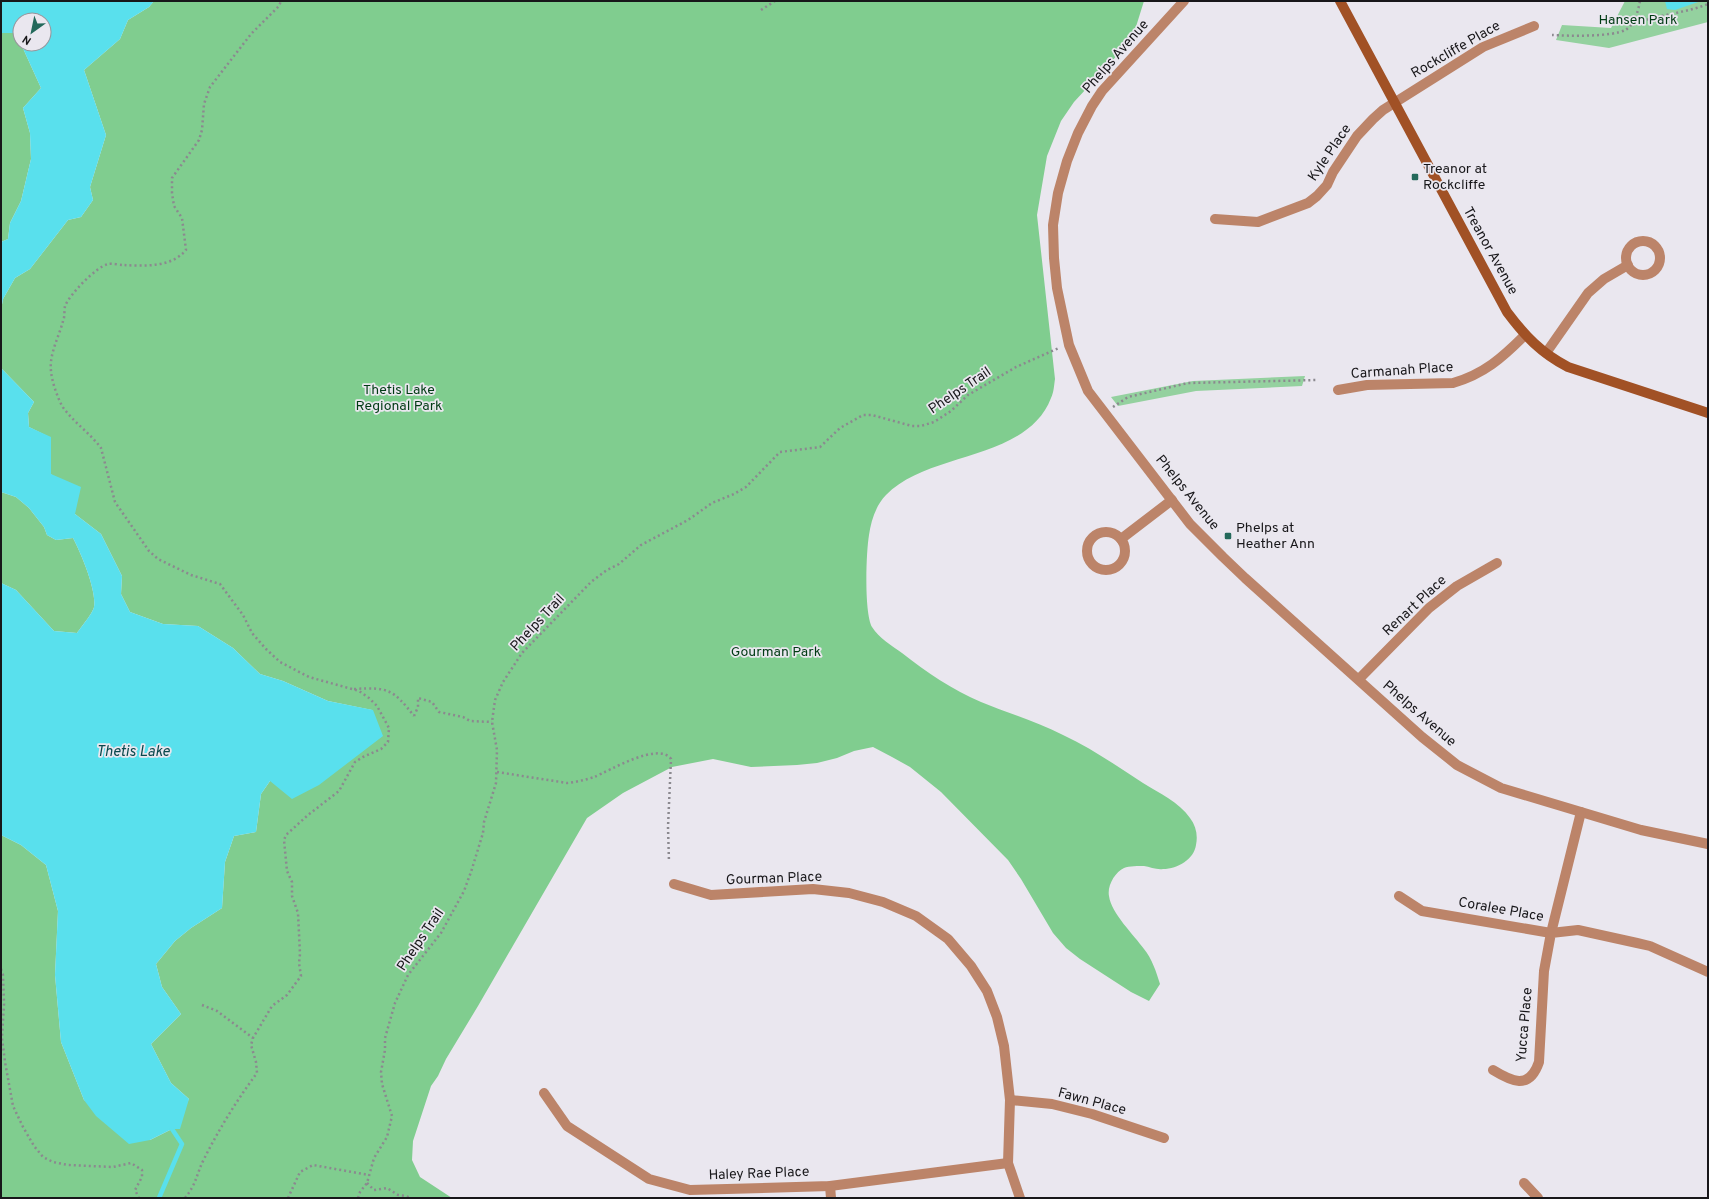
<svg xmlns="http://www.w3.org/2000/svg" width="1709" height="1199" font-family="Overpass,sans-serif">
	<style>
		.green { fill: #94d19f }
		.forest { fill: #80cd8f }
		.water { fill: #59e0ed }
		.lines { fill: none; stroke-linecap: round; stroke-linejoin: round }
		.stream { stroke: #59e0ed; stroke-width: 4.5 }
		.path { stroke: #8b898f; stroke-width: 2.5; stroke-dasharray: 2 3; stroke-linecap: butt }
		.street { stroke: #bc8469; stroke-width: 10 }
		.secondary { stroke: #a15125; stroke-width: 10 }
		.poi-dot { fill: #24695b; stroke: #eae7ef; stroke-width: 1.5 }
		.labels { text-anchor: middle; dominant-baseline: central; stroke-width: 3.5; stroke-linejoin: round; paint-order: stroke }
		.park-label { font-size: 14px; fill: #003b14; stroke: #eae7ef }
		.street-label { font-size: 14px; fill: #18171a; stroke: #eae7ef }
		.poi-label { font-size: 14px; fill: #18171a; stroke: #eae7ef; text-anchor: start }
		.water-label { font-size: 15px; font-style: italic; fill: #09484d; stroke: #eae7ef }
	</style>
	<rect width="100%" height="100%" fill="#eae7ef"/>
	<!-- green -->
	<g class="green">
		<path d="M1625 1H1708V22L1609 48 1556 40 1562 25 1611 28Z"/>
		<path d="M1305 376 1302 386 1196 391 1118 406 1111 397 1193 381Z"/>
	</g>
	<!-- forest -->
	<g class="forest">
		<path d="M154 1H1144L1134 33 1123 49 1074 102 1061 121 1047 156 1037 215 1055 379C1054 385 1054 392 1051 398 1027 461 929 451 886 495 876 505 871 521 869 535 866 553 864 612 872 627 879 638 892 646 902 653 926 672 953 690 981 702 1008 713 1037 722 1063 735 1091 748 1117 766 1143 783 1159 793 1179 802 1190 818 1196 826 1198 835 1196 845 1194 859 1178 869 1163 869 1157 870 1150 867 1144 866 1139 866 1129 866 1124 868 1115 872 1107 886 1109 896 1111 913 1134 935 1144 949 1152 959 1156 971 1160 984L1149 1001 1131 992 1080 959 1066 948 1053 933 1021 879 1008 860 941 792 910 767 892 757 873 747 854 751 837 758 817 763 797 765 751 767 713 759 672 767 623 793 587 818 478 1006 446 1059 438 1076 431 1086 413 1141 412 1160 420 1177 452 1198H1V835L21 845 46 865 58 911 55 975 61 1042 84 1100 150 1140 172 1129 189 1099 171 1083 151 1044 181 1014 162 987 156 964 175 941 191 928 222 908 225 862 234 836 256 832 261 794 270 781 355 756 382 736 372 710 328 701 283 681 260 674 233 648 198 626 163 624 130 612 121 594 122 576 101 534 75 514 51 474V438L29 427 28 413 34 402 1 368V310L3 299 15 278 30 269 68 220 81 217 93 200 90 187 106 135 84 70 120 39 128 20 149 7Z"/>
		<path d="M1 33H16L41 88 23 108 30 133 31 159 21 201 10 223 8 239 1 242Z"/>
		<path d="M1 492 16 497 29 508 44 527 47 535 56 540 73 538C81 553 97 591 94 607 93 613 81 627 77 633L54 631 16 590 1 583Z"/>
	</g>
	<!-- water -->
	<g class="water">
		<path d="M1 1H154L149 7 128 20 120 39 84 70 106 135 90 187 93 200 81 217 68 220 30 269 15 278 3 299 1 310V242L8 239 10 223 21 201 31 159 30 133 23 108 41 88 21 44H44V20H20V43L16 33H1Z"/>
		<path d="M1665 1H1701L1675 10 1667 9Z"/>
		<path d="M1 368 34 402 28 413 29 427 51 437V474L81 487 75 514 101 534 122 576 121 594 130 612 163 624 198 626 233 648 260 674 283 681 328 701 373 710 383 736 319 785 292 799 270 781 261 794 256 832 234 836 225 862 222 908 191 928 175 941 156 964 162 987 181 1014 151 1044 171 1083 189 1099 180 1129H172L150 1140 129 1144 96 1116 84 1100 61 1042 55 975 58 911 46 865 21 845 1 835V583L16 590 54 631 77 633C81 627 93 613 94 607 97 591 81 553 73 538L56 540 47 535 44 527 29 508 16 497 1 492Z"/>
	</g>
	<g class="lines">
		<!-- stream -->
		<path class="stream" d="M159 1198 182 1144 172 1129"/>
		<!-- path -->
		<g class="path">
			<path d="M761 10 775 1"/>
			<path d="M1633 25C1657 14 1683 14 1708 4"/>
			<path d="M1552 35C1567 36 1613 37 1625 30 1635 25 1638 11 1640 1"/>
			<path d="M1113 407 1128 397 1188 383 1318 380"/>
			<path d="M354 689C388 687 393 689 414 716"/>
			<path d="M414 716 418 707V698L432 702 439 712 463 717 470 721 492 722"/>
			<path d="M497 772 567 783C576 782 585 780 594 777 609 771 659 741 671 759L668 827 669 862"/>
			<path d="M1 969 3 975 4 1004 2 1038 5 1062 13 1106 23 1127 34 1146 43 1157 53 1162 68 1165 113 1167 131 1163 142 1170V1177L135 1190 139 1198"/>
			<path d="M202 1005 217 1011 253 1038"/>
			<path d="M367 1183 374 1190 387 1188 398 1195 406 1196 411 1198"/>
			<path d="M185 1198C197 1183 196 1175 204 1159 219 1129 237 1100 257 1073L256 1062 251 1045 253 1038 272 1006 287 995 301 976 299 963 300 954 298 913 292 896V882L287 871 284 840 286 835 308 815 339 791 355 762 363 757 381 749 388 742 389 728 377 706 369 698 359 691 309 677 280 662 266 649 252 633 243 615 220 584 191 575 158 559 149 551 115 502 101 448C90 433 73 422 62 406 57 396 52 382 51 371 49 354 59 337 63 321 65 317 64 311 65 306 70 294 96 267 108 264 112 263 119 265 123 265 143 266 171 268 186 250L182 218 174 206 172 193V178L199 140 202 130 204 104 210 87 251 34 279 6 281 1"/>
			<path d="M288 1198 300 1172 313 1165 369 1175"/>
			<path d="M358 1198 360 1192 367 1183 374 1158 387 1137 392 1116 382 1084 381 1072 385 1050V1038L395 1003 408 975 441 933 464 891 471 872 483 833 484 822 496 783 497 750 492 722 495 700 503 682 522 653 591 582 607 570 619 564 641 545 688 520 712 503 734 494 746 487 780 452 820 447 840 428 863 415H872L912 426H921L934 422 951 411 968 395 1016 367 1059 348"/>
		</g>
		<!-- street -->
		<g class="street">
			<path d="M1184 1 1102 91 1092 106 1078 133 1067 161 1058 193 1053 225 1054 258 1057 288 1069 345 1088 391 1190 524 1223 557 1245 578 1422 737 1457 765 1501 788 1641 830 1708 844"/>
			<path d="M1215 219 1258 222 1308 203 1317 196 1327 185 1333 172 1357 136 1373 119 1383 110 1483 47 1534 26"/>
			<circle cx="1643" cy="258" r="17"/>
			<path d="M1546 353 1588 293 1604 279 1628 265"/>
			<path d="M1338 390 1367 385 1453 383C1484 374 1502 358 1525 335"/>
			<circle cx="1106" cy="551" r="19"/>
			<path d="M1121 539 1172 500"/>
			<path d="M1359 679 1429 608 1457 586 1497 563"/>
			<path d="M674 884 711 895 813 889 849 893 883 902 916 916 948 939 971 966 987 991 997 1017 1004 1046 1010 1100 1008 1163 1020 1198"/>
			<path d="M1399 896 1422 911 1551 933 1581 812"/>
			<path d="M1493 1070C1511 1081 1529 1091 1539 1062L1544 971 1551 933 1578 930 1637 943 1650 946 1708 972"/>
			<path d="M544 1093 567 1126 649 1179 690 1190 830 1186 1008 1163"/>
			<path d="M1010 1100 1052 1104 1092 1114 1164 1138"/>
			<path d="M1524 1183 1538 1198"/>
			<path d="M830 1186 831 1198"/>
		</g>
		<!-- secondary -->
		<path class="secondary" d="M1340 1 1507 312C1525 336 1541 353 1568 367L1708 413"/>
	</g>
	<!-- markers -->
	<g class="poi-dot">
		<rect x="1411" y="173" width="8" height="8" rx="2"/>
		<rect x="1224" y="532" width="8" height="8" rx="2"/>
	</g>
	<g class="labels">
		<!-- park labels -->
		<g class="park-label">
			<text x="1638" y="20">Hansen Park</text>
			<text x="399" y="390">Thetis Lake<tspan x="399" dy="16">Regional Park</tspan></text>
			<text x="776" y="652">Gourman Park</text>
		</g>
		<!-- street labels -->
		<g class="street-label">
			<text transform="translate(1456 50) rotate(-30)">Rockcliffe Place</text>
			<text transform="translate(1116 57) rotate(-49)">Phelps Avenue</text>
			<text transform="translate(1330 153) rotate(-56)">Kyle Place</text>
			<text transform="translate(1490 251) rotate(61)">Treanor Avenue</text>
			<text transform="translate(1402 371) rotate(-4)">Carmanah Place</text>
			<text transform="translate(960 391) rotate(-34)">Phelps Trail</text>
			<text transform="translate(1187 493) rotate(51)">Phelps Avenue</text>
			<text transform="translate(1415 606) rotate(-43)">Renart Place</text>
			<text transform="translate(538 623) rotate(-47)">Phelps Trail</text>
			<text transform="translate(1419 714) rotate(41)">Phelps Avenue</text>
			<text transform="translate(774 879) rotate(-2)">Gourman Place</text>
			<text transform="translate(1501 910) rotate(10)">Coralee Place</text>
			<text transform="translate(421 940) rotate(-56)">Phelps Trail</text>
			<text transform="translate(1525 1025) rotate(-85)">Yucca Place</text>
			<text transform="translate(1092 1102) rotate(15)">Fawn Place</text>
			<text transform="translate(759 1174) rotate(-2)">Haley Rae Place</text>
		</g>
		<!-- poi labels -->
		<g class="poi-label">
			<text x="1423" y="169">Treanor at<tspan x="1423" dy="16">Rockcliffe</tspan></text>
			<text x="1236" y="528">Phelps at<tspan x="1236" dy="16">Heather Ann</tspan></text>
		</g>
		<!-- water labels -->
		<g class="water-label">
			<text x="133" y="752">Thetis Lake</text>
		</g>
	</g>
	<!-- border -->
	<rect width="1709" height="1199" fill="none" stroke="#18171a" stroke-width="4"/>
	<!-- north arrow -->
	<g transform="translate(32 32) rotate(213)"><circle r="19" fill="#eae7ef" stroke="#96949a"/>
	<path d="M0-3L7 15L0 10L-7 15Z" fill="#24695b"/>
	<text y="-6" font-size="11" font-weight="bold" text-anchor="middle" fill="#18171a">N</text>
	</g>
</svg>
